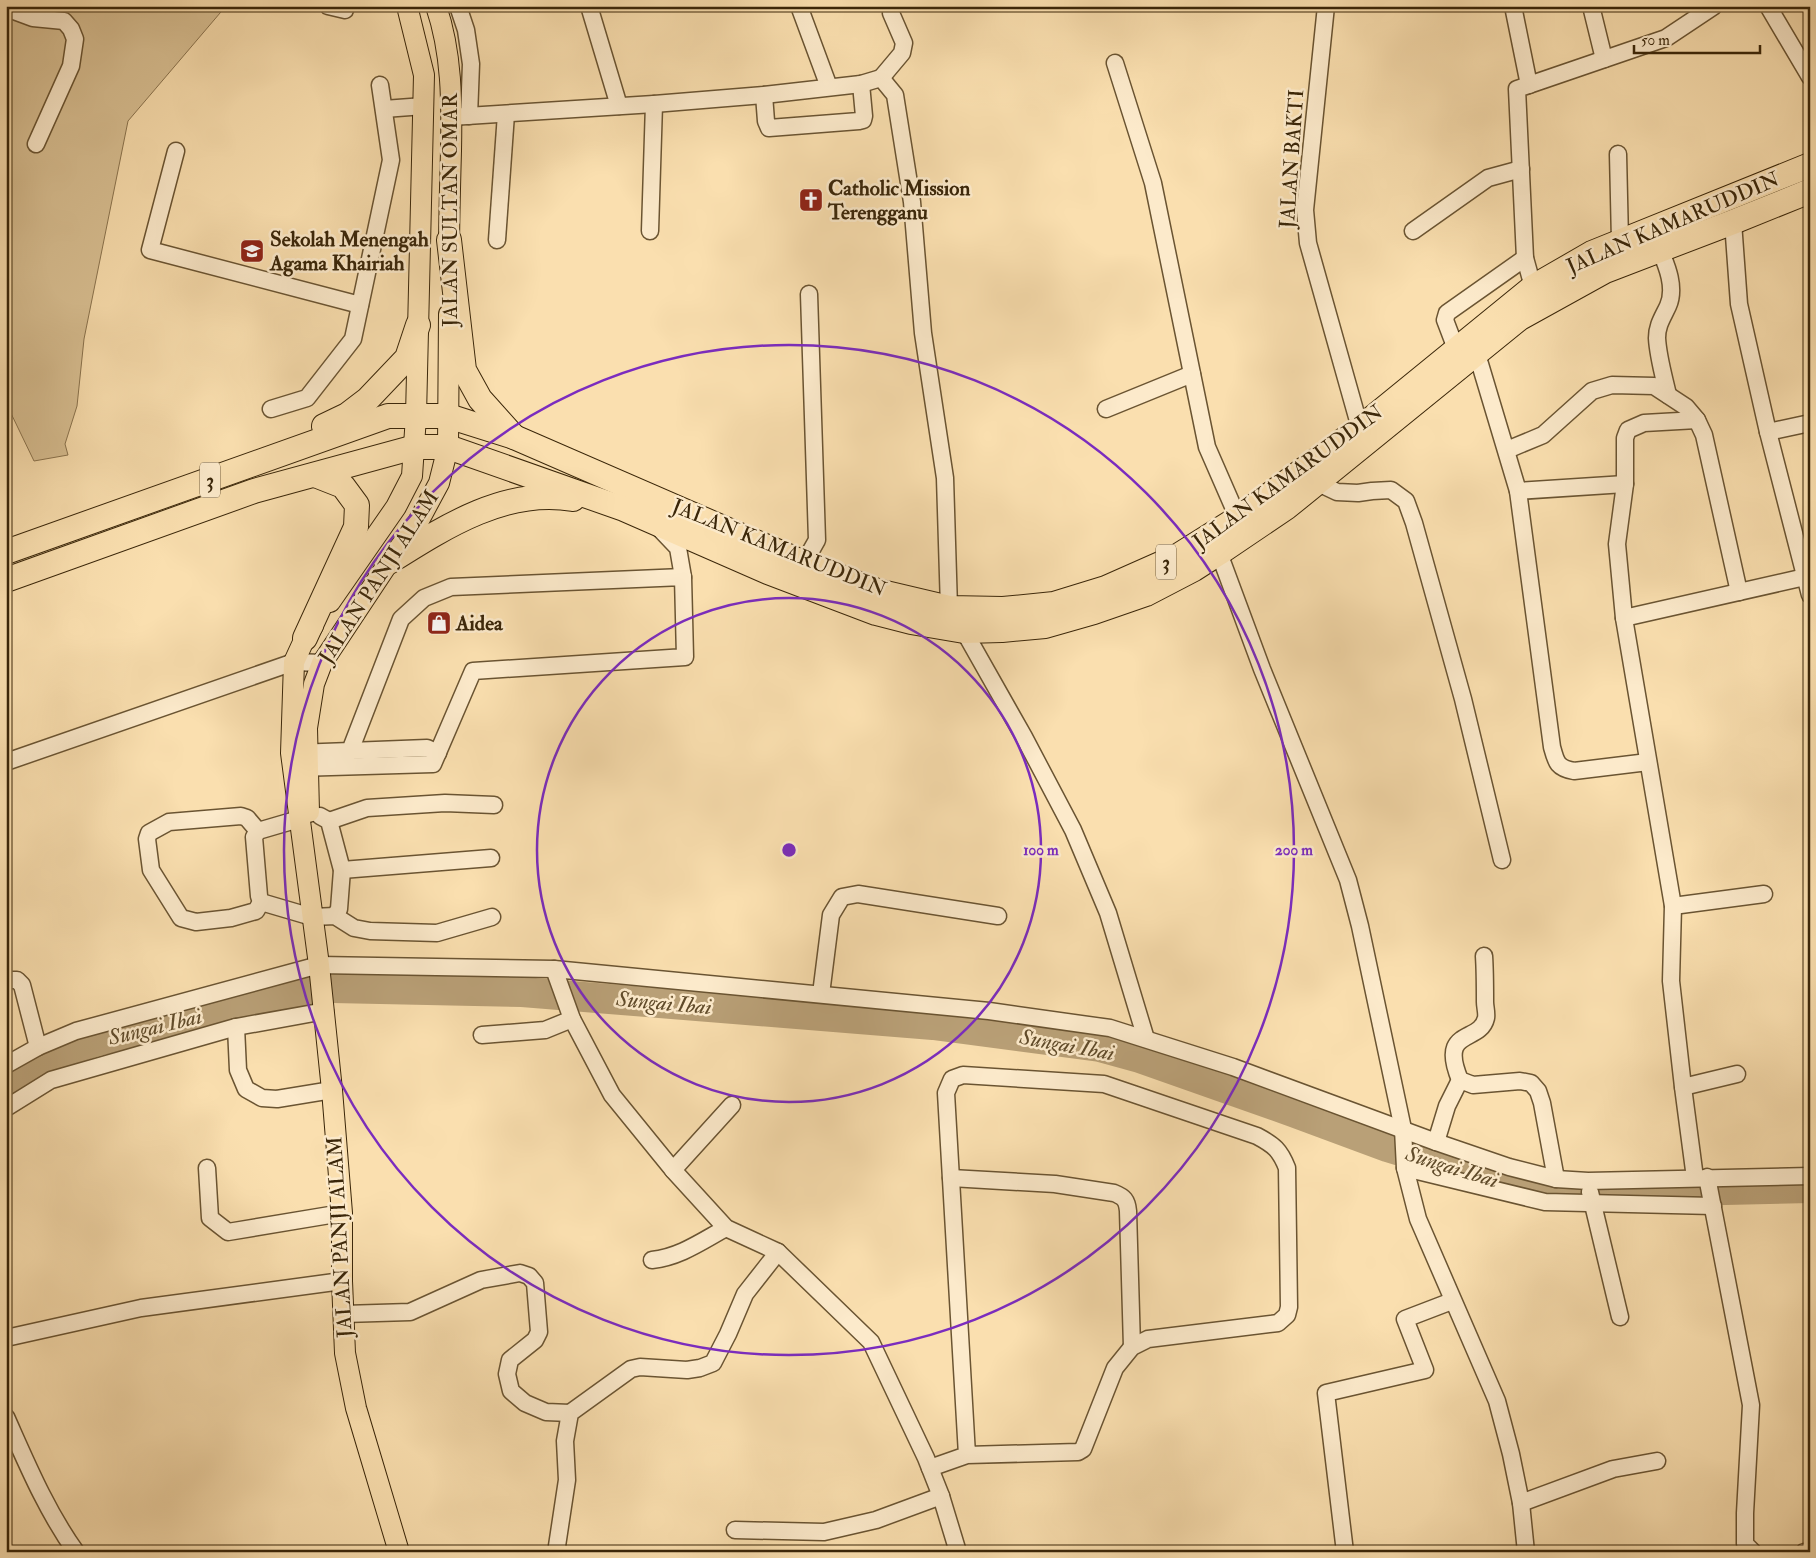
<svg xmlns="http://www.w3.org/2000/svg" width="1816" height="1558" font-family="'IM FELL Double Pica',serif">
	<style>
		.green { fill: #d9c093; stroke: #8a734e }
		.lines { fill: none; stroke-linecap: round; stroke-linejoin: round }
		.river { stroke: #b9a077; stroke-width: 30 }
		.minor-casing { stroke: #6a5432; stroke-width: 19 }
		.major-casing { stroke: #3a2609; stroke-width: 22 }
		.highway-casing { stroke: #3a2609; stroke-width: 26 }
		.minor { stroke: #fceacb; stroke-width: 16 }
		.major { stroke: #fadfaf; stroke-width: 20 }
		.highway { stroke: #fadfaf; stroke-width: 24 }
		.ring { fill: none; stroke: #7b2cbf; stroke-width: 2.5 }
		.labels { text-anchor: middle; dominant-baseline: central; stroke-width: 5; stroke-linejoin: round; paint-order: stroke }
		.shield { fill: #fceacb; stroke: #746143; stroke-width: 1 }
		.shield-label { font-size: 20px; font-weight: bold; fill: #3a2609 }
		.street-label { font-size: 21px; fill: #3a2609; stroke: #fceacb }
		.poi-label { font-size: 21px; font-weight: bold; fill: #3a2609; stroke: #fceacb; text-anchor: start }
		.water-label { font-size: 22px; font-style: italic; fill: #604b2a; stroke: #fceacb }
		.centre { fill: #7b2cbf; stroke: #fceacb; stroke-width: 2.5 }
		.ring-label { font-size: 15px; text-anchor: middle; font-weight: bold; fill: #7b2cbf; stroke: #fceacb; stroke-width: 5; stroke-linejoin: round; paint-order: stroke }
	</style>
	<rect width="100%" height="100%" fill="#fadfaf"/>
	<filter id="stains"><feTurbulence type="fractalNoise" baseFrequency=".004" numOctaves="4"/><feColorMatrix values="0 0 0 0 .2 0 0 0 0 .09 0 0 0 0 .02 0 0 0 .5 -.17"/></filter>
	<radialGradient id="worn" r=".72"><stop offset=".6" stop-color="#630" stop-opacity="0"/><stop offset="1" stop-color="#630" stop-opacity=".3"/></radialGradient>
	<!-- green -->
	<path class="green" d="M6 6H226L128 121 84 339 77 406 65 444 68 455 34 461 6 403Z"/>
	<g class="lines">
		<!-- river -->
		<g class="river">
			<path d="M333 988 522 992 933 1025 1100 1047 1140 1058 1293 1112 1387 1147 1534 1192 1549 1194 1810 1188"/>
			<path d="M6 1081 52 1056 94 1042 309 990"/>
		</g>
		<defs>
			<g id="minor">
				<path d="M328 6 345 10 344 6"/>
				<path d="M458 6 466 30 471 64 469 116"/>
				<path d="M589 6 619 106"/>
				<path d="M799 6 829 87"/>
				<path d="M1326 6 1305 210 1308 243 1360 428"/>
				<path d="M1513 6 1529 85"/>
				<path d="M1591 6 1604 59"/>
				<path d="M1768 6 1810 77"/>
				<path d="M6 8 33 18 64 21 71 29 75 39 71 66 36 144"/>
				<path d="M1115 63 1153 183 1207 447 1238 518"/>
				<path d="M881 78 902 53 904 43 891 13V6"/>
				<path d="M764 95 766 121 769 128 859 121 863 120 864 116 861 84"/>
				<path d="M384 109 424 106"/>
				<path d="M451 117 654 104 764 95 861 84 881 78 895 95 912 202 923 333 945 478 949 608"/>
				<path d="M176 151 150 250 360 305"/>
				<path d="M1618 154 1620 241"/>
				<path d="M1733 222 1739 304 1768 432 1810 595"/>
				<path d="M650 231 654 104"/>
				<path d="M1413 231 1488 178 1521 169"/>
				<path d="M497 240 506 114"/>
				<path d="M1660 250C1667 266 1676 288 1668 306 1663 317 1657 325 1657 338 1658 357 1664 377 1668 395"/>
				<path d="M1533 287 1525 258 1517 89 1666 38 1714 6"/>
				<path d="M1456 349 1445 320 1447 313 1525 258"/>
				<path d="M1477 354 1518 491 1625 484"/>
				<path d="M271 409 307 398 353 339 391 160 380 85"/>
				<path d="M1106 409 1192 374"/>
				<path d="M1768 432 1810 423"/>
				<path d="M1507 450 1543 435 1592 391 1612 385 1654 386 1686 407 1697 420 1704 435 1739 592"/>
				<path d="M1318 483 1337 492 1358 493 1372 491 1391 490 1406 501 1414 523 1463 699 1502 860"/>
				<path d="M1518 491 1552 747C1556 762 1557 768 1574 771L1648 762"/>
				<path d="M658 527 678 548 683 577"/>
				<path d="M1219 553 1262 669 1348 880 1360 926 1403 1129 1405 1168 1418 1219 1497 1401 1511 1454 1521 1503 1526 1552"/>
				<path d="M804 563 817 540 809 294"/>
				<path d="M1624 618 1805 577"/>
				<path d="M964 631 1024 737 1073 830 1108 913 1146 1039"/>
				<path d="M350 751 427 748 438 753"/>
				<path d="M296 753 350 751 401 619 424 598 451 587 683 577 685 657 473 671 433 764 297 768"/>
				<path d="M6 762 294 662 322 663"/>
				<path d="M320 816 329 821 342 870 339 909 335 916"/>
				<path d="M299 819 258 831 254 837 259 896 261 902 312 917 335 916 354 928 370 931 437 933 492 917"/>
				<path d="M329 821 367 808 445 803 494 805"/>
				<path d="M258 831 247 818 241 816 169 822 149 833 147 839 151 870 181 918 196 922 231 918 256 911 261 902"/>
				<path d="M342 870 491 858"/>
				<path d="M1673 906 1764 894"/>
				<path d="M1484 956C1485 971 1485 987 1485 1002 1485 1007 1487 1013 1486 1018 1480 1044 1438 1027 1460 1080L1473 1085 1520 1081 1531 1083 1538 1091 1542 1103 1556 1179"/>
				<path d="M554 969 572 1019 612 1095 673 1170 726 1228 778 1252 871 1342 926 1458 941 1496 958 1552"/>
				<path d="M6 980H17L22 985 38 1047"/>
				<path d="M821 994 831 915 842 897 858 894 998 916"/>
				<path d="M236 1027 238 1070 246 1089 262 1098 277 1099 332 1090"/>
				<path d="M482 1035 545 1030 572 1019"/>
				<path d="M6 1065 38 1047 76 1031 319 965 554 969 989 1011 1110 1028 1233 1067 1436 1142 1509 1167 1556 1179 1588 1181 1810 1176"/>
				<path d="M1683 1087 1737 1074"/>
				<path d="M6 1108 51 1080 236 1027 325 1011"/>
				<path d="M1436 1142 1447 1106 1460 1080"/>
				<path d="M207 1168 210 1218 228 1232 342 1213"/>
				<path d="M1405 1168 1545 1202 1713 1206"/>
				<path d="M673 1170 732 1105"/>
				<path d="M1707 1177 1751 1405 1745 1513V1544L1753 1552"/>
				<path d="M951 1178 1055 1184 1114 1193C1124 1197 1127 1200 1128 1211L1132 1347"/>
				<path d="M1695 1178 1683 1087 1671 981 1673 906 1624 618 1617 544 1625 484V438L1628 430 1644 423 1697 420"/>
				<path d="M1590 1192 1620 1317"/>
				<path d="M652 1260C680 1257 702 1241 726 1228"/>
				<path d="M344 1314 410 1312 481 1280 520 1273 529 1276 535 1283 539 1332 535 1340 510 1360 507 1374 511 1391 525 1403 546 1412 570 1413"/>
				<path d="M6 1338 141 1308 342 1281"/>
				<path d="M6 1417C27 1464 46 1510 76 1552"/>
				<path d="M930 1468 967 1455 1078 1452 1083 1449 1115 1368 1132 1347 1148 1339 1278 1323 1287 1315 1289 1307 1287 1168C1280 1150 1274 1145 1257 1136L1104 1084 963 1075 952 1079 946 1093 967 1455"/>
				<path d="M1521 1503 1613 1469 1657 1461"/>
				<path d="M735 1530 824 1532 876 1520 941 1496"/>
				<path d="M559 1552 557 1546 567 1480 565 1441 570 1413 631 1369 640 1367 687 1370 700 1368 713 1363 728 1334 745 1294 778 1252"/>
				<path d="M1345 1552 1326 1393 1425 1370 1405 1319 1452 1301"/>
				<path d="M1804 1552 1810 1551"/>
			</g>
			<g id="major">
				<path d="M436 6C452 53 452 102 451 151 450 186 449 220 449 255"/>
				<path d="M330 602 396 507 412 476 416 416 424 75 407 6"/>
				<path d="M313 626 305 638 294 662 291 753 319 965 332 1090 342 1213V1281L345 1353 356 1408 399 1552"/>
				<path d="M309 812 307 728 314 684 322 663 389 562 417 524 439 483 448 447 449 314"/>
			</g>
			<g id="highway">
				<path d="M449 240 464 370 480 399 514 437"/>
				<path d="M324 426 347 415 368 399 407 358 418 325"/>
				<path d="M6 552 388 416H448L514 437 804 563 877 591 949 608 1003 609 1054 604 1106 588 1176 557 1238 518 1360 428 1533 287 1592 253 1810 165"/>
				<path d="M389 562C443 528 506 487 573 499"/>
				<path d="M6 580 254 491 415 447H448L624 509 768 572 876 613 911 622 964 631 1002 630 1045 626 1094 612 1146 594 1194 569 1219 553 1287 507 1520 318 1605 271 1733 222 1810 191"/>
				<path d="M305 638 356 527 357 505 343 486 315 475"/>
			</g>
		</defs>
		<!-- minor casing -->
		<use href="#minor" class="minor-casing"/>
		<!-- major casing -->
		<use href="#major" class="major-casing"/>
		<!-- highway casing -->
		<use href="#highway" class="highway-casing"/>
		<!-- minor -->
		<use href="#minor" class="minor"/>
		<!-- major -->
		<use href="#major" class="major"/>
		<!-- highway -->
		<use href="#highway" class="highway"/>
	</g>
	<!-- distance rings -->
	<g class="ring">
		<circle cx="789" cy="850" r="252"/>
		<circle cx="789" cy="850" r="505"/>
	</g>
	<!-- icons -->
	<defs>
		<symbol id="church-square" viewBox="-11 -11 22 22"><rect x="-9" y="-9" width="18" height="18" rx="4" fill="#8f2418" stroke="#fceacb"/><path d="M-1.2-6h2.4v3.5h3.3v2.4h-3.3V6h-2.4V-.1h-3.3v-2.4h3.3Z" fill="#fff"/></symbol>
		<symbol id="school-square" viewBox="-11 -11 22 22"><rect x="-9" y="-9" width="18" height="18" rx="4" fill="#8f2418" stroke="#fceacb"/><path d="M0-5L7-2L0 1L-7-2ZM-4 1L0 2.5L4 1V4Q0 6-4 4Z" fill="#fff"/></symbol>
		<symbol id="shop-square" viewBox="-11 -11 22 22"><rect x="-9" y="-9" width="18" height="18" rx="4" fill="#8f2418" stroke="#fceacb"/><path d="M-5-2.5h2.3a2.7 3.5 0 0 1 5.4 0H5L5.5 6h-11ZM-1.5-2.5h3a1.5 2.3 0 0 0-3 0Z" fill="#fff"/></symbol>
	</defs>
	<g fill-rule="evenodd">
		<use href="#church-square" x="797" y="186" width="28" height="28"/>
		<use href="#school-square" x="238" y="237" width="28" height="28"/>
		<use href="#shop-square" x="425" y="609" width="28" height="28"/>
	</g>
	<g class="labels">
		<!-- shield labels -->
		<g class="shield">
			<rect x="200" y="462.5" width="20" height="35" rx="4"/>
			<rect x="1156" y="544.5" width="20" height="35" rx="4"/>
		</g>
		<g class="shield-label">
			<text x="210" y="480">3</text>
			<text x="1166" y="562">3</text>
		</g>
		<!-- street labels -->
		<g class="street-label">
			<text transform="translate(1292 159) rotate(-86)">JALAN BAKTI</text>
			<text transform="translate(450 210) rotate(-90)">JALAN SULTAN OMAR</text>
			<text transform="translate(1673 223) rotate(-23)">JALAN KAMARUDDIN</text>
			<text transform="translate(1288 477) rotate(-36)">JALAN KAMARUDDIN</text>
			<text transform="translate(779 548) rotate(22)">JALAN KAMARUDDIN</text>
			<text transform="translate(379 577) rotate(-57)">JALAN PANJI ALAM</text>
			<text transform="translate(340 1237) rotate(-93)">JALAN PANJI ALAM</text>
		</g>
		<!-- poi labels -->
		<g class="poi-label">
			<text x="828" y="188">Catholic Mission<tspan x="828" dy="24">Terengganu</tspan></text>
			<text x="270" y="239">Sekolah Menengah<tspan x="270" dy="24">Agama Khairiah</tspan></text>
			<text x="456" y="623">Aidea</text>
		</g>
		<!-- water labels -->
		<g class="water-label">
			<text transform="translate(664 1003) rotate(5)">Sungai Ibai</text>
			<text transform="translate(155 1027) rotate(-14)">Sungai Ibai</text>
			<text transform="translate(1067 1045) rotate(10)">Sungai Ibai</text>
			<text transform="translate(1452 1167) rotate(17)">Sungai Ibai</text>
		</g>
	</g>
	<circle cx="789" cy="850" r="8" class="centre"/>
	<g class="ring-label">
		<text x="1041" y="855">100 m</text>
		<text x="1294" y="855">200 m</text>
	</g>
	<!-- margin -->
	<rect width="1816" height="1558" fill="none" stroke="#fadfaf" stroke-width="25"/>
	<rect x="8" y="8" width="1801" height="1543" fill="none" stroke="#3a2609" stroke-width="2.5"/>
	<rect x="12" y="12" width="1791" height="1533" fill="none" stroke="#3a2609"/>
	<!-- scale -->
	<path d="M1634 45v8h126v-8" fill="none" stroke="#3a2609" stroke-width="2.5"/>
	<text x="1641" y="45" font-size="15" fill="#3a2609" stroke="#fceacb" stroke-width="4" paint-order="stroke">50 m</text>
	<rect width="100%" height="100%" filter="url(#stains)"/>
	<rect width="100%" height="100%" fill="url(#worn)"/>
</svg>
